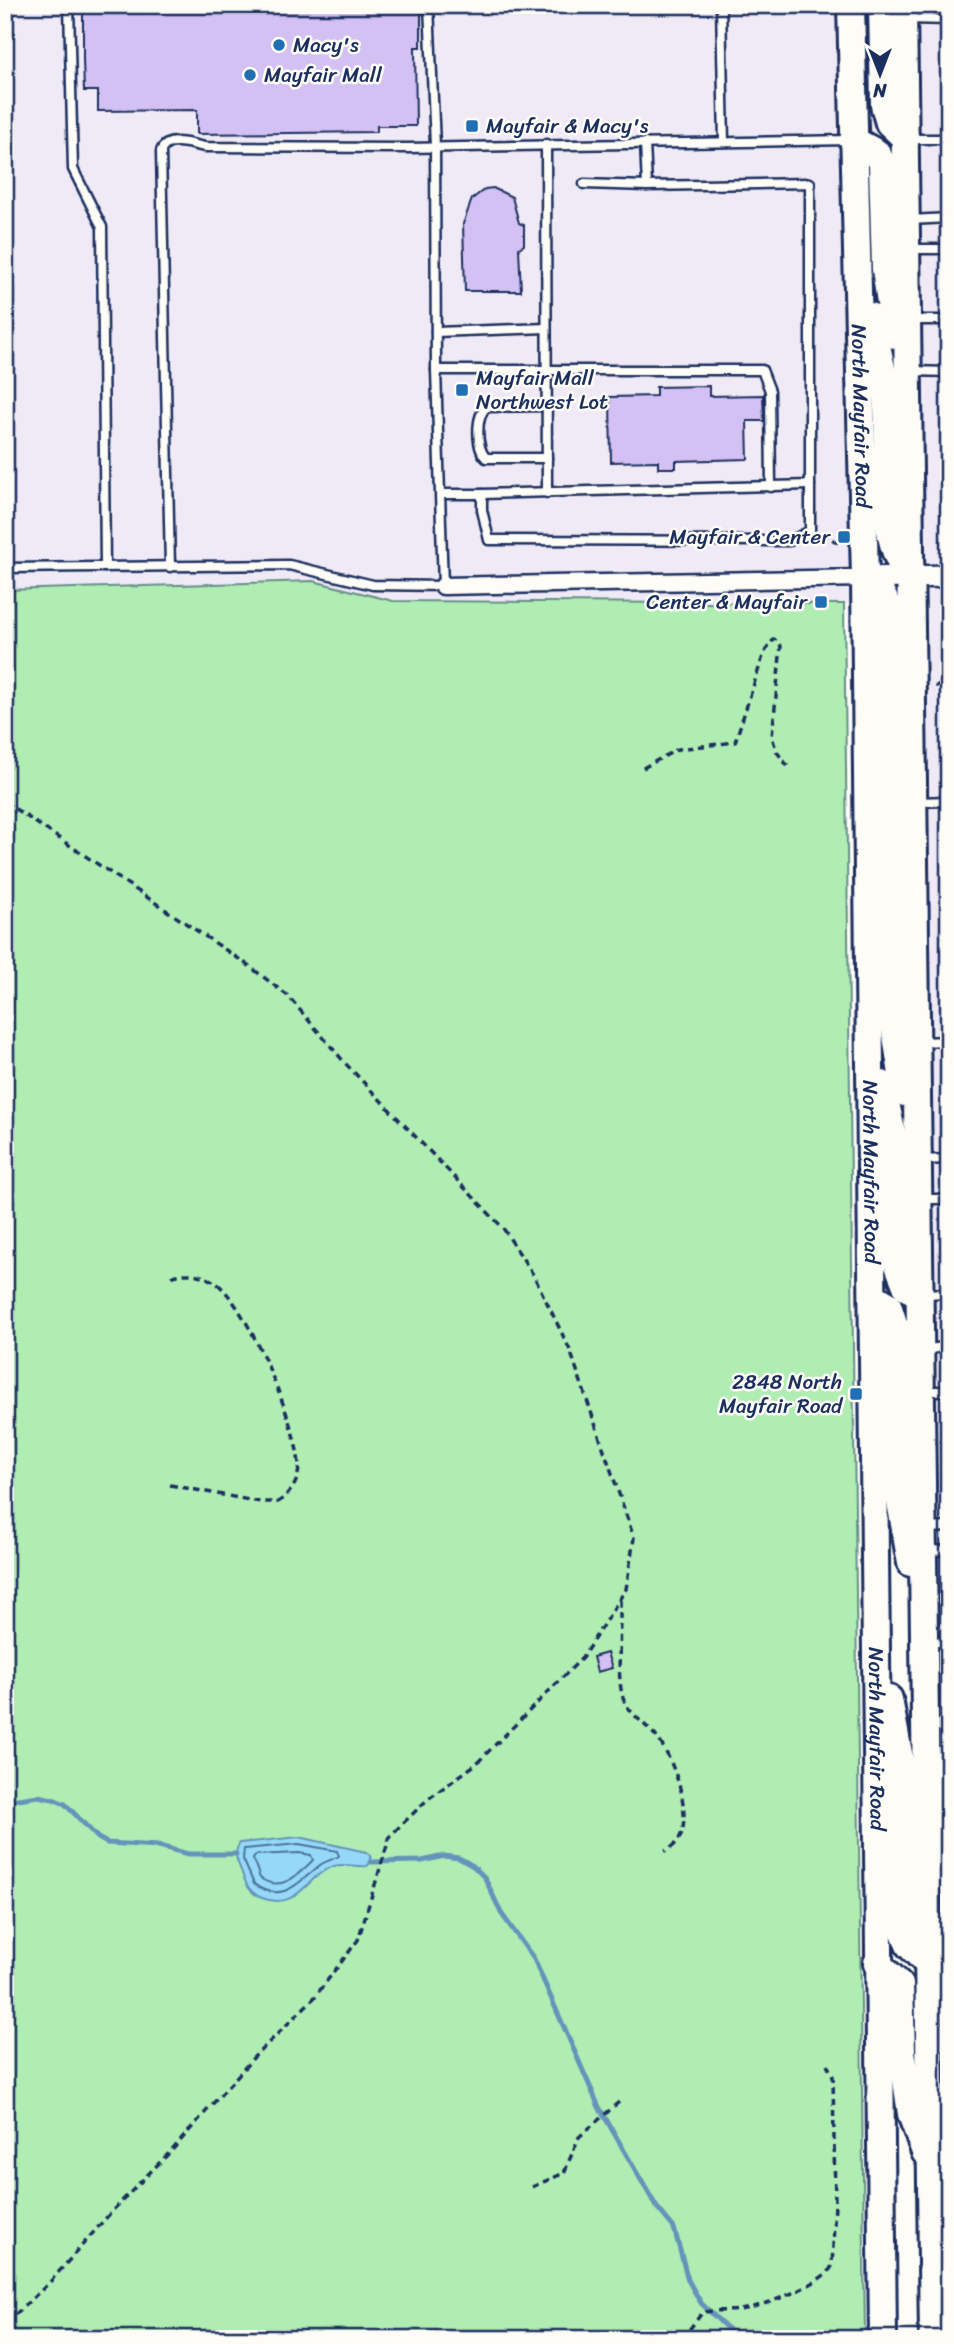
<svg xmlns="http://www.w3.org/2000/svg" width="954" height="2344" font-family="Sriracha,sans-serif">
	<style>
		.built { fill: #f0eaf6 }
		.green { fill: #b0edb3; stroke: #668e88; stroke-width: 2 }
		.water { fill: #96d8f8; stroke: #6594ba; stroke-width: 2 }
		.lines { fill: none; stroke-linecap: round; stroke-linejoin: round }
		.shore { stroke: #4c739c; stroke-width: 2 }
		.stream { stroke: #6594ba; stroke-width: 5 }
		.building { fill: #d2c1f2; stroke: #1b2f5e; stroke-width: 2 }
		.service-casing { stroke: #1b2f5e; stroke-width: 13 }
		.minor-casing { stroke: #1b2f5e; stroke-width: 21 }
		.tertiary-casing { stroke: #1b2f5e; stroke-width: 26 }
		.primary-casing { stroke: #1b2f5e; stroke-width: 32 }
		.path { stroke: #1b2f5e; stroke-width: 3.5; stroke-dasharray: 7 5; stroke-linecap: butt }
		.service { stroke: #fdfcf7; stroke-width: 8 }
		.minor { stroke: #fdfcf7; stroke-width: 16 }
		.tertiary { stroke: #fdfcf7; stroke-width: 21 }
		.primary { stroke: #fdfcf7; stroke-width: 26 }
		.poi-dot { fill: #1f6fb2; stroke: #fdfcf7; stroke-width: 2.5 }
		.labels { text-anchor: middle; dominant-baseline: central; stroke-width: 5; stroke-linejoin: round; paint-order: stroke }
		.poi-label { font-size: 21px; fill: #1b2f5e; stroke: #fdfcf7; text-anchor: start }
		.street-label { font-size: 21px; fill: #1b2f5e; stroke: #fdfcf7 }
	</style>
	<rect width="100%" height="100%" fill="#fdfcf7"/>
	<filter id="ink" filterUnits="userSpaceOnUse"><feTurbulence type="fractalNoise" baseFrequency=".0143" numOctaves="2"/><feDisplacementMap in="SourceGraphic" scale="14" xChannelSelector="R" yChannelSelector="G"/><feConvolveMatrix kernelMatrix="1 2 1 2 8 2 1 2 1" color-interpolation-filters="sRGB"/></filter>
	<g filter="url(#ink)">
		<!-- built -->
		<path class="built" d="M5 5H949V2339H943L925 605 393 601 316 583 5 591Z"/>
		<!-- green -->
		<path class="green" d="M313 581 393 601 844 604 865 2339H5V590Z"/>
		<!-- water -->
		<path class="water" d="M299 1837 366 1852 371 1856V1862L367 1866C356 1867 343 1863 334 1866 307 1874 299 1912 262 1898 250 1893 246 1885 242 1873 238 1862 232 1854 240 1843Z"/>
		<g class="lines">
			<!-- shore -->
			<g class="shore">
				<path d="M299 1844 337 1851 339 1856C334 1859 326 1861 320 1865 299 1882 282 1905 254 1884L243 1859 244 1849Z"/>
				<path d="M299 1853 311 1855 313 1860C298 1875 281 1893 260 1878L253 1859 256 1855Z"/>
			</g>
			<!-- stream -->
			<g class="stream">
				<path d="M5 1801 38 1796 53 1799 65 1804 98 1838 107 1843 159 1846 188 1854H236"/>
				<path d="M371 1862 422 1861 444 1856 459 1858 473 1866 485 1878 501 1913 534 1959 599 2107 656 2206 674 2228 688 2280 701 2303 735 2336"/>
			</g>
		</g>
		<!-- building -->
		<g class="building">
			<path d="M97 5H421V47H415L416 126H377V132L197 134V110L98 111V91H84L83 59V10H97Z"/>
			<path d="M493 188 512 197 519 223 524 225V245L519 248 521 291H465L463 224 472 199 485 189Z"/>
			<path d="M709 386V396L763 395 764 421H747L748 459 676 461V468H658V461L611 462 610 397 656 396V387Z"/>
			<path d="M607 1653 612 1668 597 1672 593 1657Z"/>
		</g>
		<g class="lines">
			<defs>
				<g id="service">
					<path d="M69 5 73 169 102 227 105 567"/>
					<path d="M721 5 724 142"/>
					<path d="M906 19 949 20"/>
					<path d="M908 139H949"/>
					<path d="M546 144 547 493"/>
					<path d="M584 184 647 186 645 143"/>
					<path d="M910 220 949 218"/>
					<path d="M910 249H949"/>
					<path d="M910 320H949"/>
					<path d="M436 332 546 328"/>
					<path d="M436 370H762L770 391 771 487"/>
					<path d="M911 371 949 372"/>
					<path d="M547 406 487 407C475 415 476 448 486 458H547"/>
					<path d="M441 494H482V510L489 540 790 541 810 531V183L647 186"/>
					<path d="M482 494 810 485"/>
					<path d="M170 567 161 151C168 135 192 145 206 147L408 148 850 140"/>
					<path d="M5 568 289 565 373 585 443 586 436 370 435 146 429 5"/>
					<path d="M916 802 949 801"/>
					<path d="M920 1042 949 1041"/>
					<path d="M921 1160 949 1159"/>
					<path d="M924 1199H949"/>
					<path d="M923 1294 949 1293"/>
					<path d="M924 1350 949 1346"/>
					<path d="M924 1391H949"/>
					<path d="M927 1528 949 1527"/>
					<path d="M926 1551 949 1550"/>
					<path d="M928 1642H949"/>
					<path d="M932 1964 949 1960"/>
				</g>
				<path id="minor" d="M443 586 865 578"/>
				<path id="tertiary" d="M865 578 949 576"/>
				<g id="primary">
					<path id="s1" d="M851 5 865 578 883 2339"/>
					<path d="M882 5 884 105 889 123 906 139"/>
					<path d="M903 5 933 2339"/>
					<path d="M853 140 877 153 882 163 885 269 895 335"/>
					<path d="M870 316C877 346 885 376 887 407 890 459 876 534 908 575"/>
					<path d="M865 578C882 590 886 598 890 619L892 1010 905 1093"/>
					<path d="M882 1084 895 1146 896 1260 907 1288 920 1294"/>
					<path d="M873 1296 888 1305 897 1333 898 1490 911 1563"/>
					<path d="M889 1699 902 1770 903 1929 909 1945 929 1965"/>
					<path d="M877 1963 900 1985 902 2052 911 2114 925 2152"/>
				</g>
			</defs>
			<!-- service casing -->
			<use href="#service" class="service-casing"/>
			<!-- minor casing -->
			<use href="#minor" class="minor-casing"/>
			<!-- tertiary casing -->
			<use href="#tertiary" class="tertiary-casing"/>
			<!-- primary casing -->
			<use href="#primary" class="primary-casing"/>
			<!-- path -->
			<g class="path">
				<path d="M822 533 838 543"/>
				<path d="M935 686 949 685"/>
				<path d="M643 768 678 749 735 742 764 653 774 639 781 646 772 737 777 752 790 769"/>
				<path d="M5 802 248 965 288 996 345 1063 503 1228 534 1276 570 1350 634 1538 626 1589 582 1658 476 1764 428 1799 390 1836 358 1940 314 1998 253 2058 174 2148 113 2210 50 2282 5 2324"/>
				<path d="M170 1485 260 1502H278C291 1493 298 1483 299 1467 299 1430 247 1304 216 1283 203 1274 186 1271 171 1277"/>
				<path d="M620 1600C621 1625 616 1676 623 1698 629 1715 648 1725 658 1739 675 1762 703 1836 665 1851"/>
				<path d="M532 2187 564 2173 579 2137 619 2102"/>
				<path d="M682 2339 702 2313C715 2309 727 2312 740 2310 761 2307 824 2284 832 2266L835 2204 833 2076 827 2064"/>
			</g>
			<!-- service -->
			<use href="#service" class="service"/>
			<!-- minor -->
			<use href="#minor" class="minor"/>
			<!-- tertiary -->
			<use href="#tertiary" class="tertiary"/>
			<!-- primary -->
			<use href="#primary" class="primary"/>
		</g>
	</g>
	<!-- markers -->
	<g class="poi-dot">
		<circle cx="279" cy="45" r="7"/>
		<circle cx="250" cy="75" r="7"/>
		<rect x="465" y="119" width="14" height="14" rx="3.5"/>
		<rect x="455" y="383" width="14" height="14" rx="3.5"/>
		<rect x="837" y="530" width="14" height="14" rx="3.5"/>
		<rect x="814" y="595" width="14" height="14" rx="3.5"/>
		<rect x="849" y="1387" width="14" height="14" rx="3.5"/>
	</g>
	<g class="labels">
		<!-- poi labels -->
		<g class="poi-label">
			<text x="293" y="45">Macy's</text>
			<text x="264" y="75">Mayfair Mall</text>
			<text x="486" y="126">Mayfair &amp; Macy's</text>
			<text x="476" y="378">Mayfair Mall<tspan x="476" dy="24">Northwest Lot</tspan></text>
			<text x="830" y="537" text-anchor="end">Mayfair &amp; Center</text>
			<text x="807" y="602" text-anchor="end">Center &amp; Mayfair</text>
			<text x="842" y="1382" text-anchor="end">2848 North<tspan x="842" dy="24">Mayfair Road</tspan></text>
		</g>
		<!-- street labels -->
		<g class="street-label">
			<text stroke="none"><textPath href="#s1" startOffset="411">North Mayfair Road</textPath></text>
			<text stroke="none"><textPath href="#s1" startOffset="1167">North Mayfair Road</textPath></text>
			<text stroke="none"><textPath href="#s1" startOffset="1734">North Mayfair Road</textPath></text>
		</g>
	</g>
	<!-- margin -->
	<rect width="954" height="2344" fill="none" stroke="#fdfcf7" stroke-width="28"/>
	<rect x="14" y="14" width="926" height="2316" fill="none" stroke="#1b2f5e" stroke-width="2.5" filter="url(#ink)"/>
	<!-- north arrow -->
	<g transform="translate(880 74) rotate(180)" stroke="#fdfcf7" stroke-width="5" paint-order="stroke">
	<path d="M0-5L12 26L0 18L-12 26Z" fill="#1b2f5e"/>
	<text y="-10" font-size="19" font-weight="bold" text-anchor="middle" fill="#1b2f5e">N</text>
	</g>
</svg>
